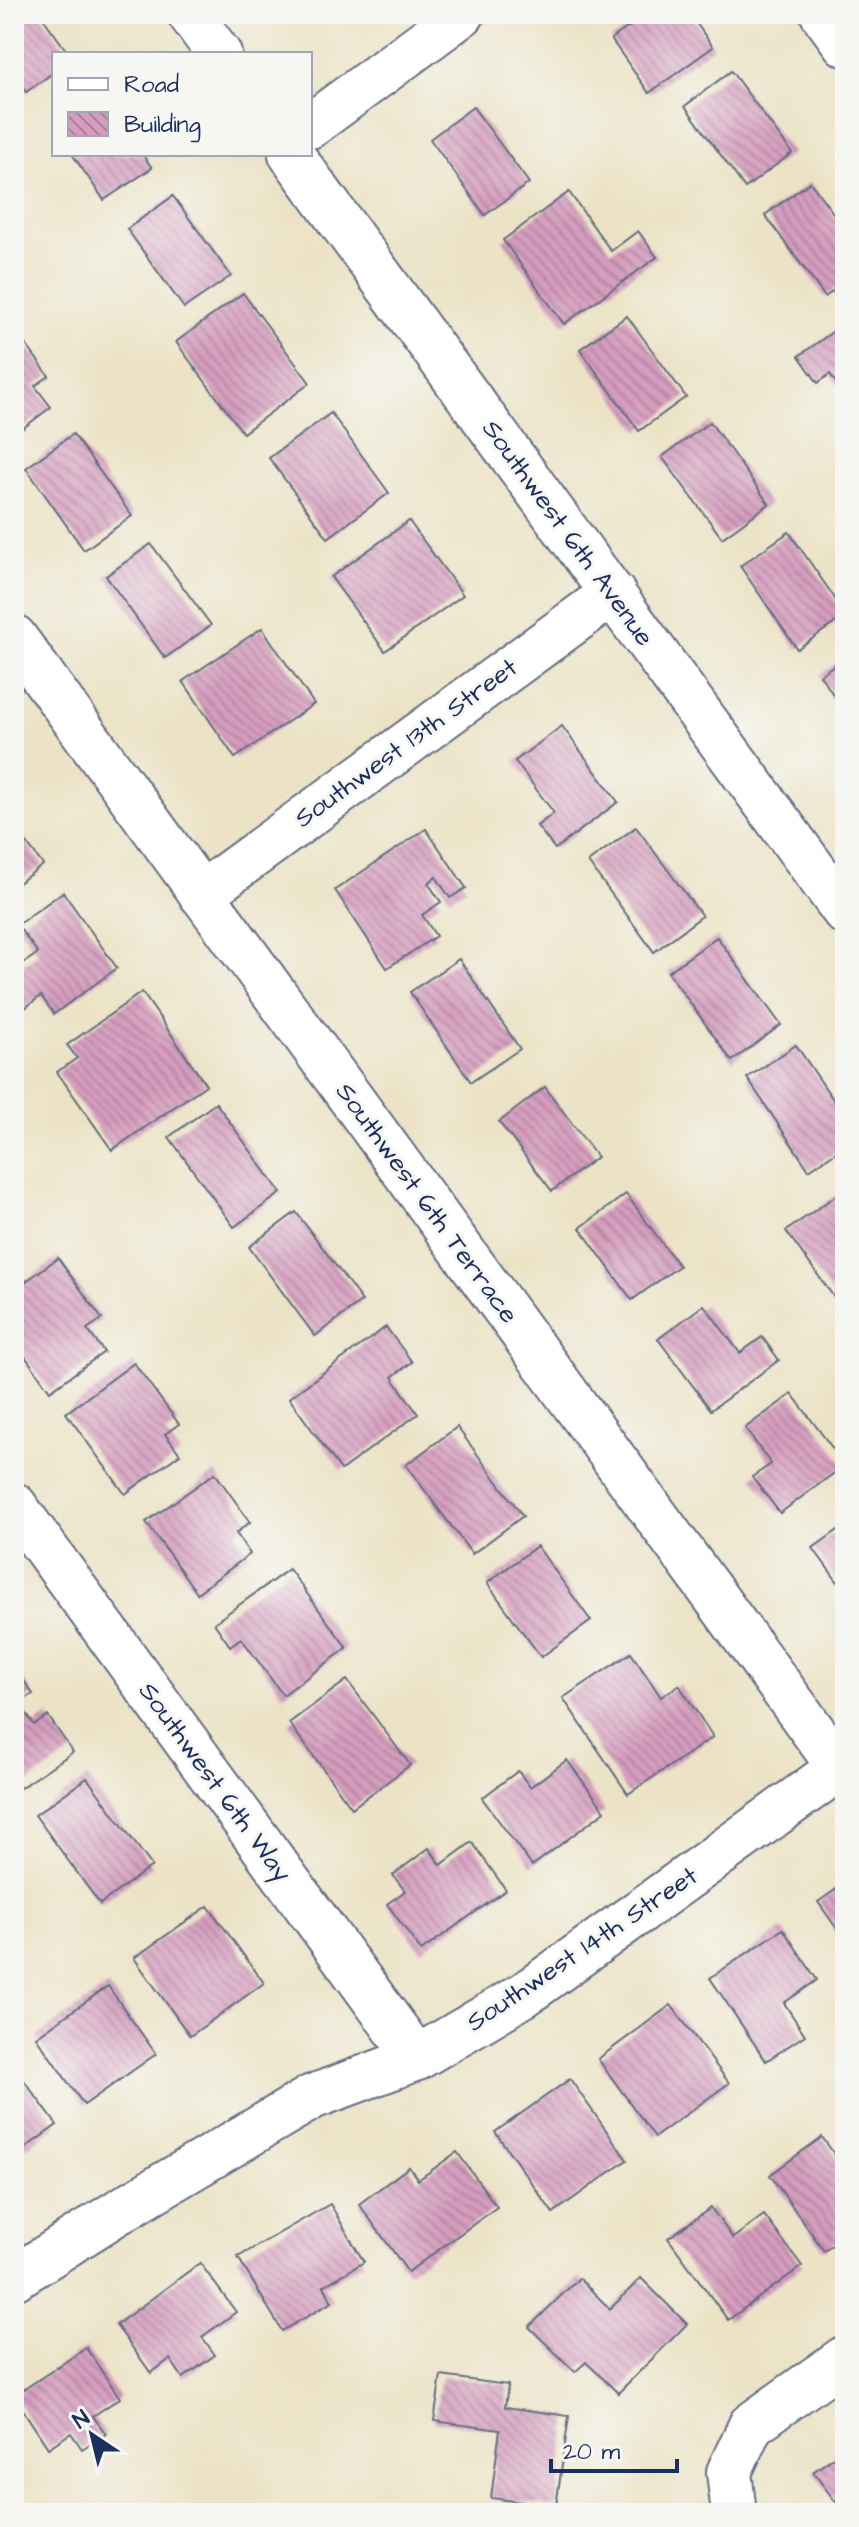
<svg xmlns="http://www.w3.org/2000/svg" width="859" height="2527" font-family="'Architects Daughter',sans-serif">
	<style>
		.building { fill: url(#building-back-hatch) }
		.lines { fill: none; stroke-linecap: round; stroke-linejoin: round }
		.minor-casing { stroke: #646e82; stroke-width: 48 }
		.minor { stroke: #fff; stroke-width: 44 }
		.labels { text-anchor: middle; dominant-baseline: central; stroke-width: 6; stroke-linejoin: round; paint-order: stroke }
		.street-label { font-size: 26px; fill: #1b2f5e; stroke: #f6f6f2 }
	</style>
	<defs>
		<pattern id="building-back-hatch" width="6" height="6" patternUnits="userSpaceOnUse" patternTransform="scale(2)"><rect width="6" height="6" fill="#d69dbe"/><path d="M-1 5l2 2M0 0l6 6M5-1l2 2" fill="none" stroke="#ad809e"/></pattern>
	</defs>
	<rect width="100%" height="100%" fill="#f6f6f2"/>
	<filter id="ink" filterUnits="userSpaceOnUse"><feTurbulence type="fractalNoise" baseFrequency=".0125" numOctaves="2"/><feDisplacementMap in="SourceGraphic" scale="16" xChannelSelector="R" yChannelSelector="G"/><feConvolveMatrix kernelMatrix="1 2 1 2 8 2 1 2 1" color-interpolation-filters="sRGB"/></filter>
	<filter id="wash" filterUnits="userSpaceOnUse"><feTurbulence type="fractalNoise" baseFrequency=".006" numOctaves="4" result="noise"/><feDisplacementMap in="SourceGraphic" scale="32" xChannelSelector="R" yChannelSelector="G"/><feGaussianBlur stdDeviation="1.8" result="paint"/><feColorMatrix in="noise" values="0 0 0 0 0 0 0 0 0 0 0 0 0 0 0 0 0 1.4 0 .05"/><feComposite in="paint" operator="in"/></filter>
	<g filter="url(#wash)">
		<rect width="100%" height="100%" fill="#ece3c6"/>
		<g id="blocks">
			<!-- building -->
			<g class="building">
				<path d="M14 14H40L69 54H54V72L26 92 14 76Z"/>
				<path d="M621 14H690L713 47 649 93 611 39 630 26Z"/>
				<path d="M731 71 792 153 745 188 685 106Z"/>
				<path d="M473 107 529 183 485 215 430 139Z"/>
				<path d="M72 154H142L152 168 104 200Z"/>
				<path d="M810 182 845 229V282L825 297 765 215Z"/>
				<path d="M569 192 611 251 638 231 657 257 564 324 503 240Z"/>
				<path d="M173 196 231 276 184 308 127 229Z"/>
				<path d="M243 293 310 383 243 433 176 342Z"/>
				<path d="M627 316 686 397 639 431 580 349Z"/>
				<path d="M845 323V396L830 374 818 383 799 356Z"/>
				<path d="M14 328 49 376 35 386 51 407 14 435Z"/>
				<path d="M331 413 389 493 328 538 269 458Z"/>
				<path d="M710 422 769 504 722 538 662 457Z"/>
				<path d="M73 434 132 516 84 550 26 468Z"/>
				<path d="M409 521 463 595 385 651 331 577Z"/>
				<path d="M789 532 845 613V616L797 649 740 566Z"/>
				<path d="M151 544 211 625 165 658 106 576Z"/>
				<path d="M262 628 314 704 235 758 183 681Z"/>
				<path d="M845 657V712L820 675Z"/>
				<path d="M562 726 618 802 555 849 537 826 554 813 515 761Z"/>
				<path d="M14 826 43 865 14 886Z"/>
				<path d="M636 827 702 916 654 952 588 862Z"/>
				<path d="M426 829 466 888 450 898 436 877 428 883 441 902 422 915 436 936 387 968 335 890Z"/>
				<path d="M63 892 117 968 54 1014 41 996 17 1014 14 1010V970L38 953 17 925Z"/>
				<path d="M717 937 781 1025 732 1061 668 972Z"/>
				<path d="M459 959 520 1049 471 1082 410 992Z"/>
				<path d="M142 992 206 1085 112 1150 57 1072 77 1058 67 1045Z"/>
				<path d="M796 1045 845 1117V1146L809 1170 747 1078Z"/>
				<path d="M545 1087 597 1157 552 1191 499 1122Z"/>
				<path d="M216 1103 281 1193 234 1227 169 1137Z"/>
				<path d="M845 1189V1299L839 1304 786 1231Z"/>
				<path d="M626 1194 679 1266 632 1300 580 1228Z"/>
				<path d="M296 1212 362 1301 315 1336 249 1247Z"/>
				<path d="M58 1258 102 1319 87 1329 104 1352 50 1391 14 1341V1290Z"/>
				<path d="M704 1305 740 1353 762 1337 779 1360 711 1410 658 1339Z"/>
				<path d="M386 1327 412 1362 392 1377 418 1414 341 1470 289 1398Z"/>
				<path d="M134 1363 179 1424 165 1434 180 1454 125 1494 66 1413Z"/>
				<path d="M792 1394 845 1465 780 1513 752 1477 771 1464 745 1428Z"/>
				<path d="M457 1427 523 1516 472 1554 406 1465Z"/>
				<path d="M215 1473 250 1522 236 1533 250 1554 197 1593 146 1522Z"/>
				<path d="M845 1525V1592L813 1548Z"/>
				<path d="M537 1546 591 1621 541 1657 487 1583Z"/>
				<path d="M289 1569 347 1648 283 1695 241 1638 230 1646 214 1623Z"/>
				<path d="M631 1653 661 1697 679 1685 713 1737 628 1794 563 1698Z"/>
				<path d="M18 1672 33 1694 19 1703 34 1725 48 1716 73 1752 14 1792V1675Z"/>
				<path d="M347 1680 410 1765 352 1808 289 1723Z"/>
				<path d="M567 1760 605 1811 532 1866 482 1798 518 1771 530 1787Z"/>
				<path d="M87 1778 152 1866 100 1904 35 1815Z"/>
				<path d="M472 1842 506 1890 421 1951 387 1904 405 1891 393 1875 429 1848 441 1865Z"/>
				<path d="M845 1883V1940L818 1902Z"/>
				<path d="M208 1906 264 1983 190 2036 134 1958Z"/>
				<path d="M783 1929 817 1980 784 2003 805 2035 766 2061 710 1978Z"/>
				<path d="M108 1986 156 2054 84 2105 36 2037Z"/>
				<path d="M671 2005 729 2083 655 2137 598 2059Z"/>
				<path d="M20 2075 57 2125 14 2156V2079Z"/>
				<path d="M570 2079 627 2160 553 2213 495 2132Z"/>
				<path d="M822 2137 842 2165 845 2162V2236L824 2251 770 2175Z"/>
				<path d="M457 2152 497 2207 408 2272 359 2204 409 2167 418 2180Z"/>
				<path d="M330 2204 364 2262 324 2286 332 2302 282 2331 238 2257Z"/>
				<path d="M711 2208 733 2238 764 2215 802 2266 728 2320 668 2238Z"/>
				<path d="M200 2263 236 2312 202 2337 215 2355 183 2378 170 2359 151 2373 116 2325Z"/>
				<path d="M579 2278 610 2309 641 2278 687 2324 618 2393 586 2362 575 2372 529 2327Z"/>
				<path d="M86 2348 120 2398 93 2416 106 2434 82 2449 71 2433 48 2448 14 2396Z"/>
				<path d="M441 2376 508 2385 505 2407 569 2416 556 2507 491 2498 500 2430 434 2421Z"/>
				<path d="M845 2449V2513H844L813 2472Z"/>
			</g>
		</g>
	</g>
	<g filter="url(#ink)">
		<use href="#blocks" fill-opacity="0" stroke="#646e82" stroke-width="2"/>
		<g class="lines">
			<defs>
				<g id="minor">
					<path d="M190 14 219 54"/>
					<path d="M823 14 845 44"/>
					<path d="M310 126 462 14"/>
					<path d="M291 154 845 912"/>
					<path d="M14 637 840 1768"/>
					<path d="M201 894 613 593"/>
					<path d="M14 1505 417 2058"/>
					<path d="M14 2278 118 2212 312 2097 417 2058 525 1994 845 1764"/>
					<path d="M734 2513 729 2472 751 2425 845 2358"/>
				</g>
			</defs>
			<!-- minor casing -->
			<use href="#minor" class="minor-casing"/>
			<!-- minor -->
			<use href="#minor" class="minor"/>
		</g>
	</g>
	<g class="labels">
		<!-- street labels -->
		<g class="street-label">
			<text transform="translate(568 533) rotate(54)">Southwest 6th Avenue</text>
			<text transform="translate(406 743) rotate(-36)">Southwest 13th Street</text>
			<text transform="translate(427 1203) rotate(54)">Southwest 6th Terrace</text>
			<text transform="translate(215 1782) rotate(54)">Southwest 6th Way</text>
			<text transform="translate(582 1949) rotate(-34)">Southwest 14th Street</text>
		</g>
	</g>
	<!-- margin -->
	<rect width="859" height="2527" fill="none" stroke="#f6f6f2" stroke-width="48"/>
	<!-- legend -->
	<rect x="52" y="52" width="260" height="104" fill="#f6f6f2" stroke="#9ea6b7" stroke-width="2"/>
	<rect x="68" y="78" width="40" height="12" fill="#ffffff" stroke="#9ea6b7" stroke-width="2"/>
	<text x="124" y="92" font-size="24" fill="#1b2f5e">Road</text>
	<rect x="68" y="112" width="40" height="24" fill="url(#building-back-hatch)" stroke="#9ea6b7" stroke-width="2"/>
	<text x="124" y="132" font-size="24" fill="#1b2f5e">Building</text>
	<!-- north arrow -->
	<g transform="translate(92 2435) rotate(325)" stroke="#f6f6f2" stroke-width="6" paint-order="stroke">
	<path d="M0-6L14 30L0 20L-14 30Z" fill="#1b2f5e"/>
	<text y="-12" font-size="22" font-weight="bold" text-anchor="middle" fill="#1b2f5e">N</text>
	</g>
	<!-- scale -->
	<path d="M551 2459v12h126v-12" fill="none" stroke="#1b2f5e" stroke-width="4"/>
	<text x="563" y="2459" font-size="24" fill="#1b2f5e" stroke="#f6f6f2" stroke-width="6" paint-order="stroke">20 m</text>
</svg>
